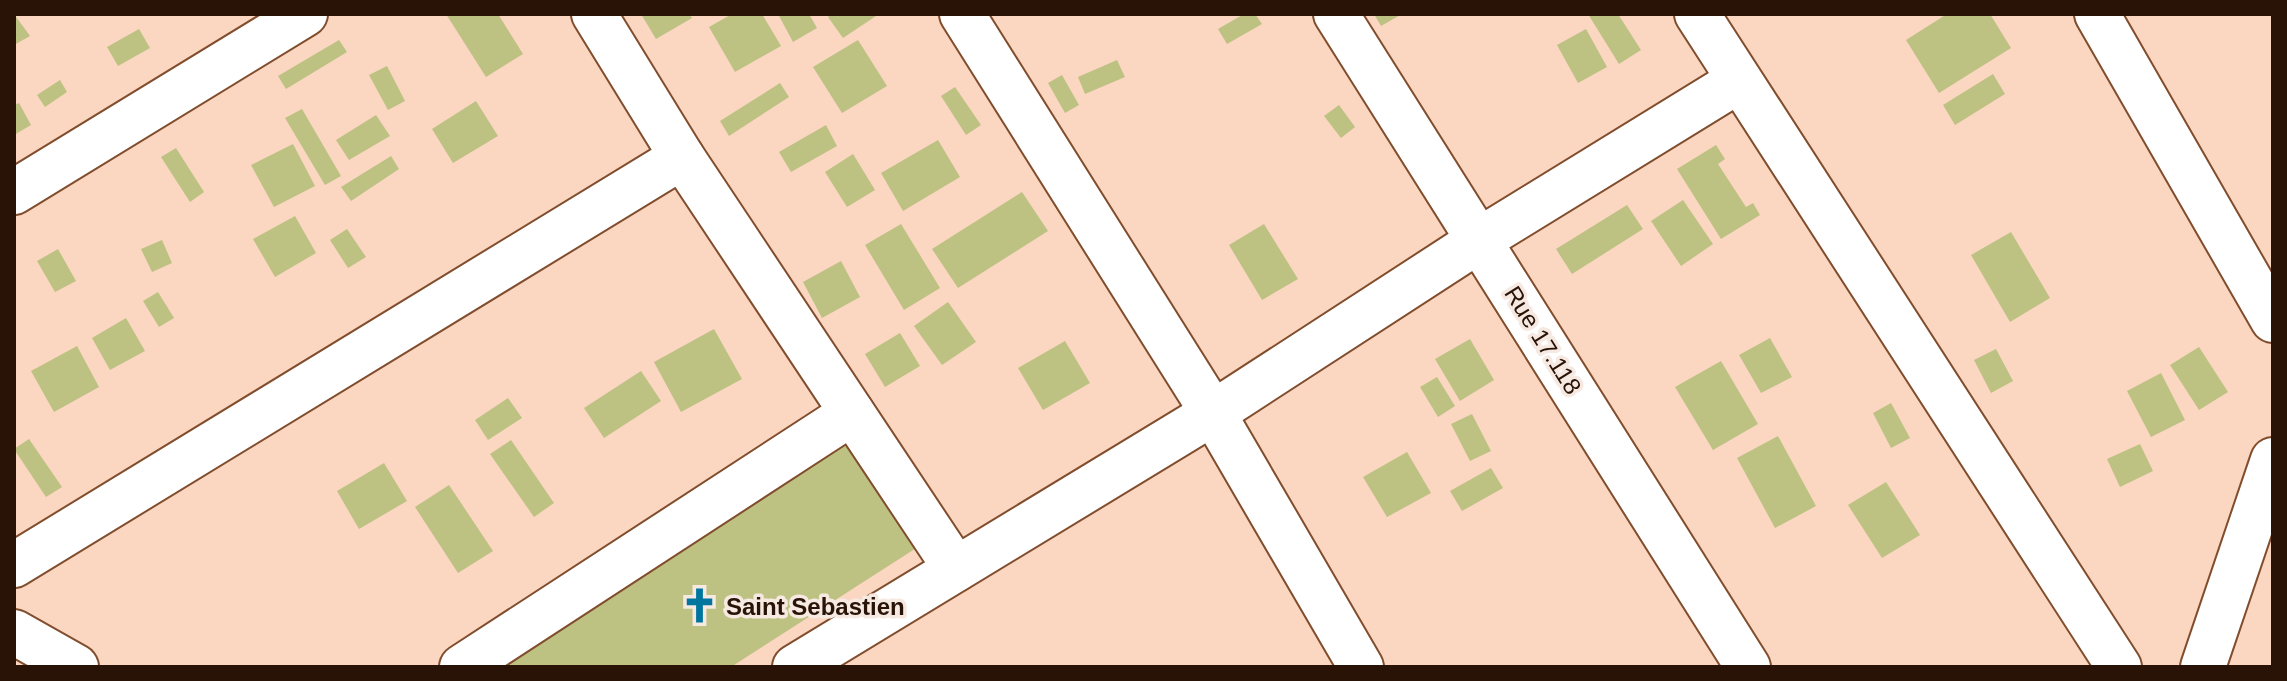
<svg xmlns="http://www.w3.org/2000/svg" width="2287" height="681" font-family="Helvetica,sans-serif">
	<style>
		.building { fill: #bdc283 }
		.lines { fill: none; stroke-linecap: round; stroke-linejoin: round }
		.street-casing { stroke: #804d2d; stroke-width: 48 }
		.street { stroke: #fff; stroke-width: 44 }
		.labels { text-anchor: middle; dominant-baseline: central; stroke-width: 7; stroke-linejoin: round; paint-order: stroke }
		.street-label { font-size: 24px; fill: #281306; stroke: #f6e9e2 }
		.poi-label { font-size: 24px; font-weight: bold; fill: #281306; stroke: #f6e9e2; text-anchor: start }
	</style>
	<rect width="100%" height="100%" fill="#fbd6c1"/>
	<!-- building -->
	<g class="building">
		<path d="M14 14 30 36 14 45Z"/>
		<path d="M446 14H498L523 54 486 77Z"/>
		<path d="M641 14H689L692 18 656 39Z"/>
		<path d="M732 14H762L781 46 735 72 709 27Z"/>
		<path d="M778 14H809L817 28 793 42Z"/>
		<path d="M832 14H879L843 38 828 17Z"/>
		<path d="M1244 14H1255L1262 24 1227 44 1218 29Z"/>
		<path d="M1374 14H1402L1381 26Z"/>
		<path d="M1588 14H1618L1641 50 1619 64Z"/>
		<path d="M1947 14H1990L2011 48 1939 93 1906 40Z"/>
		<path d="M139 29 150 48 118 66 107 47Z"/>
		<path d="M1586 29 1607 67 1578 83 1557 45Z"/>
		<path d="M339 40 347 52 286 89 278 76Z"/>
		<path d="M858 40 887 86 842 113 813 67Z"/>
		<path d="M1117 60 1125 77 1085 94 1078 77Z"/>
		<path d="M387 66 405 101 388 110 369 75Z"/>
		<path d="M1993 74 2005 94 1955 125 1943 105Z"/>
		<path d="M1062 75 1079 105 1065 113 1048 83Z"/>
		<path d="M60 80 67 92 45 107 37 95Z"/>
		<path d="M780 83 789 97 729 136 720 121Z"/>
		<path d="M955 87 981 125 966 135 941 96Z"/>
		<path d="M476 101 498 136 453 163 432 129Z"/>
		<path d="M19 103 31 125 14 135V105Z"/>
		<path d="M1339 105 1355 127 1341 138 1324 116Z"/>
		<path d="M302 109 341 176 325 185 285 118Z"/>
		<path d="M376 115 390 136 349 160 336 140Z"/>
		<path d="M826 125 837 146 791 172 779 152Z"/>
		<path d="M938 140 960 177 903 211 881 173Z"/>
		<path d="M293 144 315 186 274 207 251 165Z"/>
		<path d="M1716 145 1725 159 1718 164 1746 207 1753 203 1760 215 1721 239 1677 169Z"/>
		<path d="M176 148 204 192 190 202 161 157Z"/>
		<path d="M853 154 875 190 847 207 825 172Z"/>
		<path d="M391 156 399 169 351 201 341 187Z"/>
		<path d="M1022 192 1048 231 958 288 932 249Z"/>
		<path d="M1683 200 1713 244 1681 266 1651 221Z"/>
		<path d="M1627 205 1643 229 1572 274 1556 249Z"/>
		<path d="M295 216 316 253 275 277 253 239Z"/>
		<path d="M901 224 940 288 904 310 865 245Z"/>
		<path d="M1264 224 1298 279 1262 300 1229 245Z"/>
		<path d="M347 229 366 257 348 268 330 240Z"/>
		<path d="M2011 232 2050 298 2010 322 1971 255Z"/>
		<path d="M162 240 172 263 152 272 141 249Z"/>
		<path d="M58 249 76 281 55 292 37 261Z"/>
		<path d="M841 261 860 297 822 318 803 282Z"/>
		<path d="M158 292 174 318 159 327 143 301Z"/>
		<path d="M948 302 976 342 942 365 914 326Z"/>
		<path d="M126 318 145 351 110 370 92 338Z"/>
		<path d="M714 329 742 379 681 412 654 362Z"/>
		<path d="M900 333 920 366 885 387 865 354Z"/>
		<path d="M1770 338 1792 377 1761 393 1739 355Z"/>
		<path d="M1470 339 1494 380 1460 401 1435 359Z"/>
		<path d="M1065 341 1090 383 1043 410 1018 368Z"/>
		<path d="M77 346 99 387 54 412 31 371Z"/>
		<path d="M2199 347 2228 392 2199 410 2170 365Z"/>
		<path d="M1996 349 2013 381 1991 393 1974 360Z"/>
		<path d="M1721 361 1758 424 1713 450 1675 387Z"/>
		<path d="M641 371 661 401 604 438 584 408Z"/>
		<path d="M2161 373 2185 420 2151 437 2127 391Z"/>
		<path d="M1437 377 1455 406 1438 417 1420 387Z"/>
		<path d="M508 398 522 418 488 440 475 420Z"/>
		<path d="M1891 403 1910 438 1891 448 1873 413Z"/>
		<path d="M1472 414 1491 451 1470 461 1451 424Z"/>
		<path d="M843 433 921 545 731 667H479Z"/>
		<path d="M1778 436 1816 506 1775 528 1737 458Z"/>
		<path d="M29 439 62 487 46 497 14 449Z"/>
		<path d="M511 440 554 503 534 517 490 454Z"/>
		<path d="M2140 444 2153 471 2120 487 2107 459Z"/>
		<path d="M1407 452 1431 493 1387 517 1363 477Z"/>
		<path d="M384 463 407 501 359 529 337 491Z"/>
		<path d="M1491 468 1503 488 1462 511 1450 491Z"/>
		<path d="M1886 482 1920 535 1882 558 1848 505Z"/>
		<path d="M449 485 493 551 458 573 415 507Z"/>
	</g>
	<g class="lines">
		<defs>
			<g id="street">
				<path d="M594 14 682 157 956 569"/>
				<path d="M962 14 1213 413 1361 667"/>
				<path d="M1336 14 1748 667"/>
				<path d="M1697 14 2119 667"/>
				<path d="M2097 14 2273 320"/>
				<path d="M14 192 305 14"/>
				<path d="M14 565 682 157"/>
				<path d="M14 632 76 667"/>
				<path d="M462 667 852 413"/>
				<path d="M795 667 1213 413 1481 239 1738 81"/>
				<path d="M2203 667 2273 460"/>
			</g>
		</defs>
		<!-- street casing -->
		<use href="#street" class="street-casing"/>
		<!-- street -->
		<use href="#street" class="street"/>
	</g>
	<!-- icons -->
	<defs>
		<symbol id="church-bare" viewBox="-9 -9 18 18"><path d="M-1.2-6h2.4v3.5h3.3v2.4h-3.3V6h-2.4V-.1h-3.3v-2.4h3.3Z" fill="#00769f" stroke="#f6e9e2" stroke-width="2.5" paint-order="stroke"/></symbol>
	</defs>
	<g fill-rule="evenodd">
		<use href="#church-bare" x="674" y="580" width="51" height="51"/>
	</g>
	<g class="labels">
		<!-- street labels -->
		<g class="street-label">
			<text transform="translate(1543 340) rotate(58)">Rue 17.118</text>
		</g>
		<!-- poi labels -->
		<g class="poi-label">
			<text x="726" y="606">Saint Sebastien</text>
		</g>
	</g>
	<!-- border -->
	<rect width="2287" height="681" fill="none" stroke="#281306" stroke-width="32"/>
</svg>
